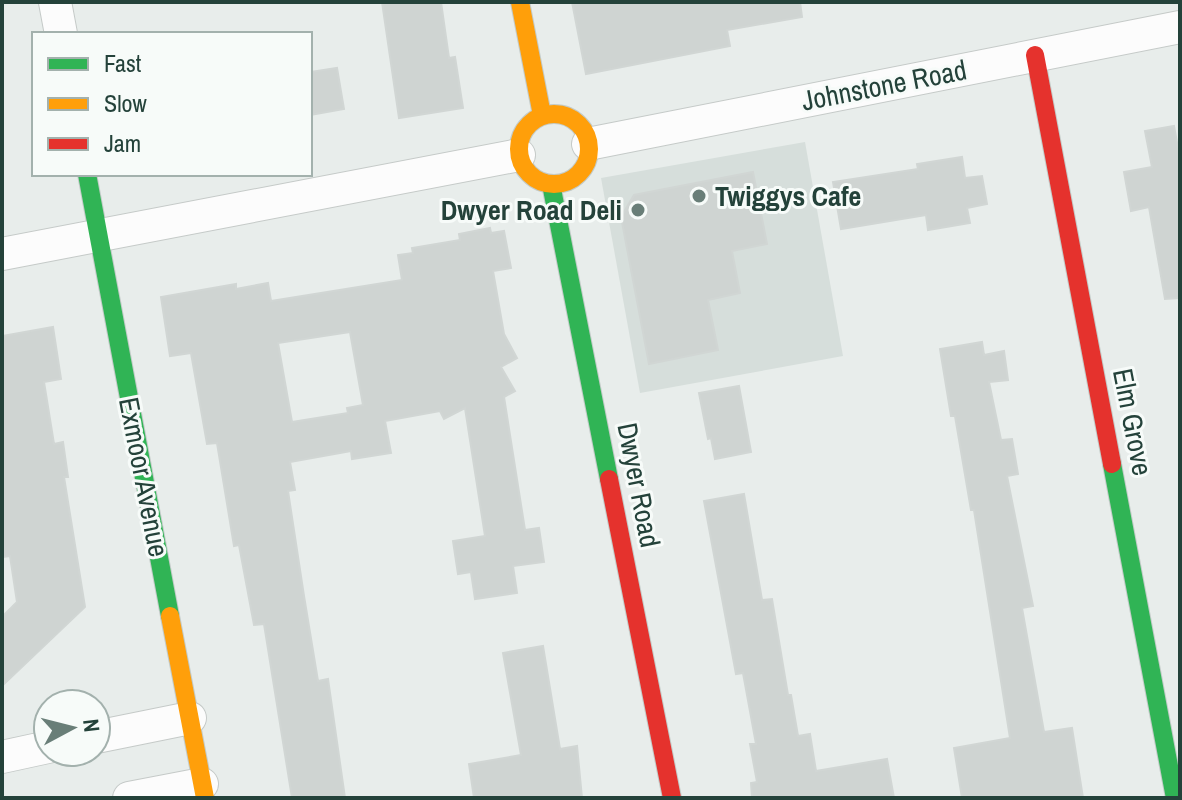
<svg xmlns="http://www.w3.org/2000/svg" width="1182" height="800" font-family="'Archivo Narrow',sans-serif">
	<style>
		.built { fill: #d6dedb }
		.building { fill: #cfd4d2; stroke: #d1d6d4; stroke-width: 2; fill-rule: evenodd }
		.lines { fill: none; stroke-linecap: round; stroke-linejoin: round }
		.street-casing { stroke: #c5cac8; stroke-width: 34 }
		.fast-casing { stroke: #c3cbc8; stroke-width: 20 }
		.slow-casing { stroke: #c3cbc8; stroke-width: 20 }
		.jam-casing { stroke: #c3cbc8; stroke-width: 20 }
		.street { stroke: #fcfcfc; stroke-width: 32 }
		.fast { stroke: #30b455; stroke-width: 18 }
		.slow { stroke: #ff9f0a; stroke-width: 18 }
		.jam { stroke: #e5322d; stroke-width: 18 }
		.poi-dot { fill: #697e78; stroke: #f7fbf9; stroke-width: 3 }
		.labels { text-anchor: middle; dominant-baseline: central; stroke-width: 6; stroke-linejoin: round; paint-order: stroke }
		.street-label { font-size: 28px; fill: #24423a; stroke: #f7fbf9 }
		.poi-label { font-size: 28px; font-weight: bold; fill: #24423a; stroke: #f7fbf9; text-anchor: start }
	</style>
	<rect width="100%" height="100%" fill="#e8edeb"/>
	<!-- built -->
	<path class="built" d="M805 142 843 356 640 393 601 178Z"/>
	<!-- building -->
	<g class="building">
		<path d="M382 2H441L449 58 455 57 463 108 399 118Z"/>
		<path d="M572 2H800L802 17 727 30 730 46 586 74Z"/>
		<path d="M337 68 344 109 310 115V72Z"/>
		<path d="M1174 126 1180 159V298L1165 299 1149 207 1131 211 1124 172 1152 167 1145 131Z"/>
		<path d="M962 157 965 178 982 176 987 204 967 208 970 223 928 230 926 215 841 229 833 182 918 169 917 164Z"/>
		<path d="M753 172 767 244 732 251 740 293 708 300 718 350 649 364 621 217 634 195Z"/>
		<path d="M490 228 491 233 504 231 511 268 493 271 504 334 517 358 501 367 515 391 504 397 525 530 539 528 544 562 513 566 517 593 475 599 471 572 458 574 453 541 485 536 465 408 444 419 440 411 385 421 391 453 352 459 351 451 290 462 295 490 288 491 304 596 318 681 328 679 345 798H292L264 624 254 625 239 545 234 546 217 443 207 444 191 353 170 356 161 297 236 284V289L268 283 271 301 402 280 398 255 413 253 412 248 460 240 459 234ZM350 332 363 405 347 408 348 413 292 422 278 343Z"/>
		<path d="M53 327 61 379 44 382 54 444 63 442 68 477H64L85 607 2 686V617L17 602 10 556 2 557V336Z"/>
		<path d="M982 342 984 355 1004 351 1008 380 989 382 1001 440 1012 439 1018 474 1007 476 1033 606 1022 608 1044 732 1072 728 1083 798H962L954 748 1010 738 974 510H971L955 416H951L940 349Z"/>
		<path d="M739 386 751 452 715 459 711 438 708 439 699 393Z"/>
		<path d="M744 494 762 600 772 599 788 695H791L798 736 810 734 816 771 887 759 894 798H752L751 783 757 782 750 744H756L743 673 736 674 704 501Z"/>
		<path d="M543 646 560 749 577 746 582 798H474L469 764 521 755 503 653Z"/>
	</g>
	<g class="lines">
		<defs>
			<g id="street">
				<path d="M55 2 61 34"/>
				<path d="M588 144 1180 27"/>
				<path d="M2 254 519 155"/>
				<path d="M96 737 190 718"/>
				<path d="M2 757 48 747"/>
				<path d="M129 798 202 784"/>
			</g>
			<g id="fast">
				<path d="M87 174 170 616"/>
				<path d="M551 184 609 479"/>
				<path d="M1112 464 1175 798"/>
			</g>
			<g id="slow">
				<path d="M520 2 542 115"/>
				<circle cx="554" cy="149" r="35"/>
				<path d="M170 616 205 798"/>
			</g>
			<g id="jam">
				<path d="M1035 55 1112 464"/>
				<path d="M609 479 672 798"/>
			</g>
		</defs>
		<!-- street casing -->
		<use href="#street" class="street-casing"/>
		<!-- fast casing -->
		<use href="#fast" class="fast-casing"/>
		<!-- slow casing -->
		<use href="#slow" class="slow-casing"/>
		<!-- jam casing -->
		<use href="#jam" class="jam-casing"/>
		<!-- street -->
		<use href="#street" class="street"/>
		<!-- fast -->
		<use href="#fast" class="fast"/>
		<!-- slow -->
		<use href="#slow" class="slow"/>
		<!-- jam -->
		<use href="#jam" class="jam"/>
	</g>
	<!-- markers -->
	<g class="poi-dot">
		<circle cx="699" cy="196" r="8"/>
		<circle cx="638" cy="210" r="8"/>
	</g>
	<g class="labels">
		<!-- street labels -->
		<g class="street-label">
			<text transform="translate(884 85) rotate(-11)">Johnstone Road</text>
			<text transform="translate(1133 422) rotate(79)">Elm Grove</text>
			<text transform="translate(144 477) rotate(79)">Exmoor Avenue</text>
			<text transform="translate(639 485) rotate(79)">Dwyer Road</text>
		</g>
		<!-- poi labels -->
		<g class="poi-label">
			<text x="715" y="196">Twiggys Cafe</text>
			<text x="622" y="210" text-anchor="end">Dwyer Road Deli</text>
		</g>
	</g>
	<!-- border -->
	<rect width="1182" height="800" fill="none" stroke="#24423a" stroke-width="8"/>
	<!-- legend -->
	<rect x="32" y="32" width="280" height="144" fill="#f7fbf9" stroke="#a3b1ad" stroke-width="2"/>
	<rect x="48" y="58" width="40" height="12" fill="#30b455" stroke="#a3b1ad" stroke-width="2"/>
	<text x="104" y="72" font-size="24" fill="#24423a">Fast</text>
	<rect x="48" y="98" width="40" height="12" fill="#ff9f0a" stroke="#a3b1ad" stroke-width="2"/>
	<text x="104" y="112" font-size="24" fill="#24423a">Slow</text>
	<rect x="48" y="138" width="40" height="12" fill="#e5322d" stroke="#a3b1ad" stroke-width="2"/>
	<text x="104" y="152" font-size="24" fill="#24423a">Jam</text>
	<!-- north arrow -->
	<g transform="translate(72 728) rotate(83)"><circle r="38" fill="#f7fbf9" stroke="#a3b1ad" stroke-width="2"/>
	<path d="M0-6L14 30L0 20L-14 30Z" fill="#697e78"/>
	<text y="-12" font-size="22" font-weight="bold" text-anchor="middle" fill="#24423a">N</text>
	</g>
</svg>
